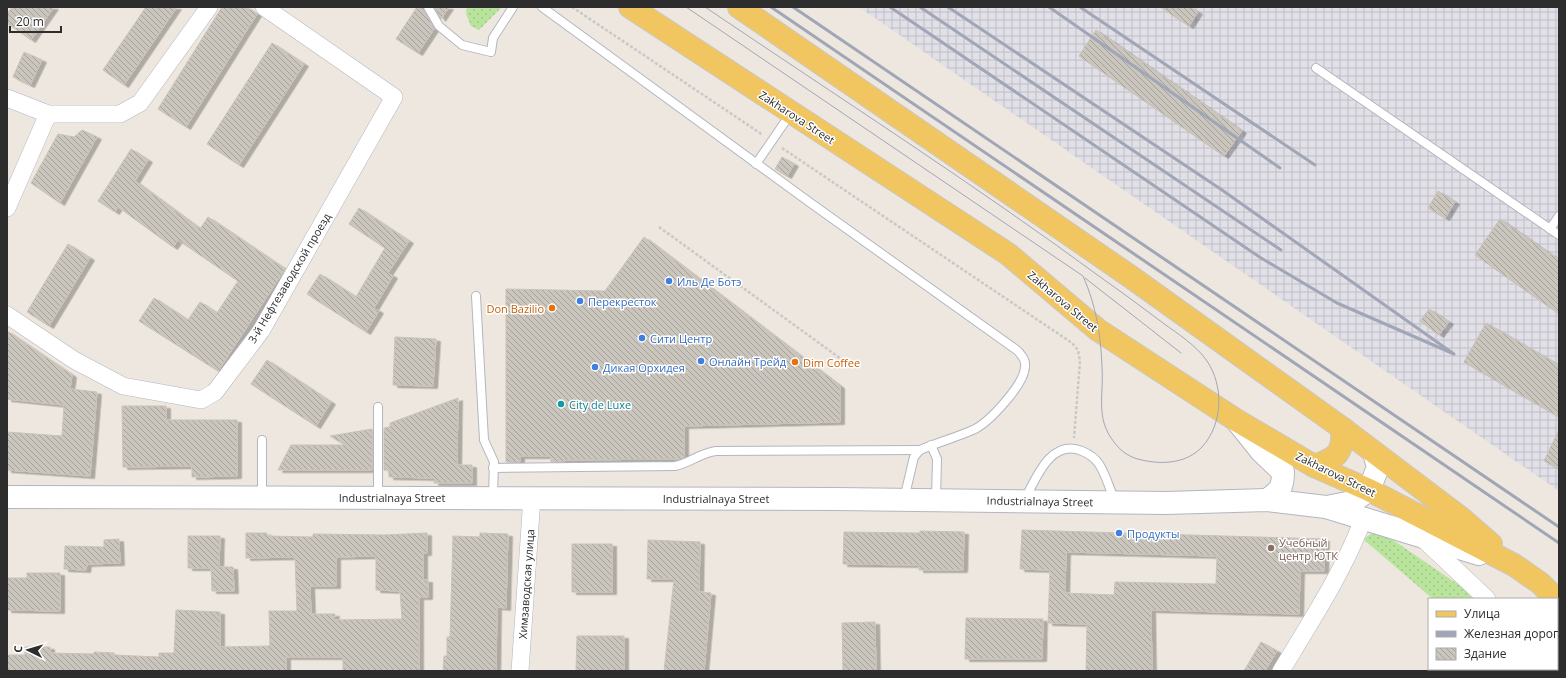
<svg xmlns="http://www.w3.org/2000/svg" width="1566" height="678" font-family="'Open Sans',sans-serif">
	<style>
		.industrial { fill: url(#industrial-grid) }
		.grass { fill: url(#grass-dots) }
		.building { fill: url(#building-back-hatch); stroke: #cac2b8; fill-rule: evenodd; filter: url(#shadow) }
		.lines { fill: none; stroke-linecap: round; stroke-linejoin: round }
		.service-casing { stroke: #b3b6c0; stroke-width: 10 }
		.minor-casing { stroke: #b3b6c0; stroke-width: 18 }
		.secondary-casing { stroke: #b3b6c0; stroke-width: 24 }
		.primary-casing { stroke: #c8c8c8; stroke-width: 24 }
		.path { stroke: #c8c8c8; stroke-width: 2.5; stroke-dasharray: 3 2; stroke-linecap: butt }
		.service { stroke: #fff; stroke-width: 8 }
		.minor { stroke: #fff; stroke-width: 17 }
		.secondary { stroke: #fff; stroke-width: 22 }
		.primary { stroke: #f1c661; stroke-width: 22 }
		.tram { stroke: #a1a6b7; stroke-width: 1 }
		.rail { stroke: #a1a6b7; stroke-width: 3 }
		.shop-dot { fill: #3f7fe0; stroke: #fff; stroke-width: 1.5 }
		.food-dot { fill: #e8710a; stroke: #fff; stroke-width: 1.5 }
		.culture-dot { fill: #0f9aa8; stroke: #fff; stroke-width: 1.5 }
		.education-dot { fill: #8d6e63; stroke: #fff; stroke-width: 1.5 }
		.labels { text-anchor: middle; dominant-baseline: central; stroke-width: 3; stroke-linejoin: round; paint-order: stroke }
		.street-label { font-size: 11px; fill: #2d2d2d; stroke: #fff }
		.shop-label { font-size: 11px; fill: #366cbe; stroke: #fff; text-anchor: start }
		.food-label { font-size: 11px; fill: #c56008; stroke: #fff; text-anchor: end }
		.culture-label { font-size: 11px; fill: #0d838f; stroke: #fff; text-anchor: start }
		.education-label { font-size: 11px; fill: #785e54; stroke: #fff; text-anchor: start }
	</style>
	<defs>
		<pattern id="industrial-grid" width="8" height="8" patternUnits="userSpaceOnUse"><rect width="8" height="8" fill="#e1dfe7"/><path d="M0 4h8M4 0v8" fill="none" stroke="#c1c0c6"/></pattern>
		<pattern id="grass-dots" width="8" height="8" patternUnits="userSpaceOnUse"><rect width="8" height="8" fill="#b9e49c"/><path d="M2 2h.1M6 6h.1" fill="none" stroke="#9fc487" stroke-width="1.8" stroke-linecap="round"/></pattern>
		<pattern id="building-back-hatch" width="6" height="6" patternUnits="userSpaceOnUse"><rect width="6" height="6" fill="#cac5bd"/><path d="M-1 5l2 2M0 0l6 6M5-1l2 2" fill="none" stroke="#a4a09a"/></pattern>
		<filter id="shadow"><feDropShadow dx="4.5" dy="2.5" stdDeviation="0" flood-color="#0004"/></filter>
	</defs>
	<rect width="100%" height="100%" fill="#eee7df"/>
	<!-- industrial -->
	<path class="industrial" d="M859 7H1559V491Z"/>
	<!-- grass -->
	<g class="grass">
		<path d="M467 7H502L479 30 471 26 466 14Z"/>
		<path d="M1371 534H1384L1462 587 1473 599H1433L1363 539Z"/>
	</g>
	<!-- building -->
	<g class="building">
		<path d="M12 7H54L31 40 7 23V14Z"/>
		<path d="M146 7H177L124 85 103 70Z"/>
		<path d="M222 7H246L257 14 186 127 158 109Z"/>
		<path d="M417 7H423L434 29 418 53 396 39Z"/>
		<path d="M434 7H449L441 19Z"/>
		<path d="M1160 7H1190L1198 12 1189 26Z"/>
		<path d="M1096 30 1242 131 1224 156 1079 56Z"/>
		<path d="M272 43 304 64 239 165 207 144Z"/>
		<path d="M24 52 42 60 30 85 13 77Z"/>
		<path d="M82 130 97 137 60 203 31 183 58 134 74 137Z"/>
		<path d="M131 149 148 160 135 181 200 229 208 217 285 269 218 371 139 321 154 298 188 320 200 302 217 313 238 281 178 240 173 247 118 207 115 212 98 201Z"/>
		<path d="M782 157 794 164 787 176 775 169Z"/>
		<path d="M1438 191 1455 202 1445 218 1428 208Z"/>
		<path d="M359 208 409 241 388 273 393 276 374 308 379 311 366 332 307 294 320 274 356 297 385 248 349 224Z"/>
		<path d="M1500 219 1559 260V314L1475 255Z"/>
		<path d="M644 237 840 386V422L684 426V457L681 459 564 460V462H551V456H520V462H506V289L605 291Z"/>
		<path d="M68 244 90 258 49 326 27 312Z"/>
		<path d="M1429 309 1449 322 1439 335 1420 321Z"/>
		<path d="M1486 323 1559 365V417L1464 362Z"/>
		<path d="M7 331 72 375 70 389 97 392 90 476 7 470V432L62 436 64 405 7 399Z"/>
		<path d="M395 337 436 339 433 386 393 385Z"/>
		<path d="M267 360 331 402 316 426 251 384Z"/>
		<path d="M458 398 457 465H472V483H434L435 478 389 477V470H384V428L390 427V423Z"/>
		<path d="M122 406H166V420H237V476L192 477V466L123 467Z"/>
		<path d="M372 429V470H278L291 445H345L330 436Z"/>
		<path d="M1559 430V469L1544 461Z"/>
		<path d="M1022 530 1325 539 1324 571H1300L1299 614 1151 610 1152 671H1086L1087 624 1048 623 1050 570 1020 569ZM1066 552 1217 556 1216 584 1115 582 1114 595 1065 593Z"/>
		<path d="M920 531 964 532 963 570H919V565L843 564 844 532 920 533Z"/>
		<path d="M246 533H267V536L313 537V534L384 535 427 533V553H423V580H428V597H419V671H343V657H286V671H7V655H25V647H50V653L94 654V652L114 653V655L159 657V653H174L176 610 220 612V647L270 646 269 611H297L295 557 246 558ZM376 556V590L400 591 402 619 334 620 335 614H311L310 586H336V557Z"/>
		<path d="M480 533 508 534 506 608 497 607 496 671H443L444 656H447V637H450L453 536 480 537Z"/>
		<path d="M188 536H220L219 567H233L234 591H212L211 568H188Z"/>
		<path d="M119 539 120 563 87 564 86 570 64 569 65 546 104 547V540Z"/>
		<path d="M648 540 700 542 699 592 711 593 704 671H664L674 579H647Z"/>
		<rect x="572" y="544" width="40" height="48"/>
		<path d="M27 573H60V611L7 610V578H27Z"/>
		<path d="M966 618 1043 619 1042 659H965Z"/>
		<path d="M875 622 876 671H843L842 623Z"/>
		<path d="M577 636H624V671H576Z"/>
		<path d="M1261 642 1277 651 1265 671H1244Z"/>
	</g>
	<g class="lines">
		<defs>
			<g id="service">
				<path d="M428 7 439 26 462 45 491 52 493 38 513 7"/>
				<path d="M542 7 812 204 1018 351C1022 356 1026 360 1025 367 1024 385 990 421 975 429 958 437 938 442 920 450L914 457 904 499"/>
				<path d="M1316 68 1559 235"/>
				<path d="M756 164 791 113"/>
				<path d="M1550 229 1559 216"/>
				<path d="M476 296 484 440 494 462 493 497"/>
				<path d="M931 445 937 459 936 499"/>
				<path d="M493 468 675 466C690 463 700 453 716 451L920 450"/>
				<path d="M262 496V440"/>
				<path d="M378 496V407"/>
				<path d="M1025 499C1036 478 1051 438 1082 451 1089 454 1095 458 1099 464 1106 475 1110 490 1115 501"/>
			</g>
			<g id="minor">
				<path d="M7 98 48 114H120L140 103 209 7"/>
				<path d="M7 208 48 114"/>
				<path d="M7 315 74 360 123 386 201 400 215 392 261 331 394 97 264 7"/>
				<path d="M1420 536 1487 599"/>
				<path d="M1547 669 1549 671"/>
				<path d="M520 671 532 497"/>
				<path d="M1281 671C1311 621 1344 571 1364 517"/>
			</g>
			<g id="secondary">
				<path d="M1237 421 1261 451 1283 472C1283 489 1279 491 1267 500"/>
				<path d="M7 497 836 499 1166 503 1267 500 1326 507 1479 554"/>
				<path d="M1327 507 1352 502 1369 490 1378 467 1374 453"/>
			</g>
			<g id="primary">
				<path d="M630 7 1008 254 1098 330 1236 420 1314 466 1369 490 1514 565 1540 583 1556 599"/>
				<path d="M739 7 1131 277 1342 428 1461 518 1491 544"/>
				<path d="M1314 466C1337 458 1344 453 1342 428"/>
			</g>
		</defs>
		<!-- service casing -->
		<use href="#service" class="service-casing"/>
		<!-- minor casing -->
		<use href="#minor" class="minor-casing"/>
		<!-- secondary casing -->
		<use href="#secondary" class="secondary-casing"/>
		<!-- primary casing -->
		<use href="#primary" class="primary-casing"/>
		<!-- path -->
		<g class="path">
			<path d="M572 7 763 135"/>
			<path d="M782 148 1072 343 1078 350 1080 361 1074 438"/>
			<path d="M659 227 848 364"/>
		</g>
		<!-- service -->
		<use href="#service" class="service"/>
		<!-- minor -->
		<use href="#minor" class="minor"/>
		<!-- secondary -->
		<use href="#secondary" class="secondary"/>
		<!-- primary -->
		<use href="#primary" class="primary"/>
		<!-- tram -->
		<g class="tram">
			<path d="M686 7 1083 276C1096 305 1101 336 1102 367 1104 395 1095 418 1114 442 1121 452 1131 458 1142 460 1163 465 1187 463 1202 447 1223 424 1224 386 1207 361 1196 345 1178 334 1163 323 1143 308 1123 293 1103 279 974 184 838 97 705 7"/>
			<path d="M1085 278 1181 353"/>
		</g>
		<!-- rail -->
		<g class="rail">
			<path d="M771 7 1559 543"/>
			<path d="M793 7 1559 527"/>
			<path d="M890 7 1261 258 1337 303 1454 354 1222 190 948 7"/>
			<path d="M920 7 1281 250"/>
			<path d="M1049 7 1280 168"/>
			<path d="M1080 7 1315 165"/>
		</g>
	</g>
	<!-- markers -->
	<g class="shop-dot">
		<circle cx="669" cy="281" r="4"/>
		<circle cx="580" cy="301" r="4"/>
		<circle cx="642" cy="338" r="4"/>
		<circle cx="701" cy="361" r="4"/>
		<circle cx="595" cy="367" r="4"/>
		<circle cx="1119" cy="533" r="4"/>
	</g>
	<g class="food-dot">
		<circle cx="552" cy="308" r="4"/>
		<circle cx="795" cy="362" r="4"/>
	</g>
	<circle class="culture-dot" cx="561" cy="404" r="4"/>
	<circle class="education-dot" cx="1271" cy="548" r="4"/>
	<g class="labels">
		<!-- street labels -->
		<g class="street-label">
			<text transform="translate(797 117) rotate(33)">Zakharova Street</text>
			<text transform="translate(289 278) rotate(-59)">3-й Нефтезаводской проезд</text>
			<text transform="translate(1063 301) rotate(40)">Zakharova Street</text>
			<text transform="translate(1336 474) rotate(26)">Zakharova Street</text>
			<text x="392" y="497">Industrialnaya Street</text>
			<text x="716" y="498">Industrialnaya Street</text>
			<text transform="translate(1040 501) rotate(1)">Industrialnaya Street</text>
			<text transform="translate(526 584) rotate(-86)">Химзаводская улица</text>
		</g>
		<!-- shop labels -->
		<g class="shop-label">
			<text x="677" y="281">Иль Де Ботэ</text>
			<text x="588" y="301">Перекресток</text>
			<text x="650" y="338">Сити Центр</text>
			<text x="709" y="361">Онлайн Трейд</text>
			<text x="603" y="367">Дикая Орхидея</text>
			<text x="1127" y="533">Продукты</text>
		</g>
		<!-- food labels -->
		<g class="food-label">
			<text x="544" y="308">Don Bazilio</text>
			<text x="803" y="362" text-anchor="start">Dim Coffee</text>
		</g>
		<!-- culture labels -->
		<g class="culture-label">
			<text x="569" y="404">City de Luxe</text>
		</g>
		<!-- education labels -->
		<g class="education-label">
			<text x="1279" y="542">Учебный<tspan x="1279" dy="13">центр ЮТК</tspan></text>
		</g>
	</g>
	<!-- border -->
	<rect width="1566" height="678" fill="none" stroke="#2d2d2d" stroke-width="16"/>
	<!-- legend -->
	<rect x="1428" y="598" width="130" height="72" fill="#ffffff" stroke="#ababab"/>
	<rect x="1436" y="611" width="20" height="6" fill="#f1c661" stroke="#ababab"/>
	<text x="1464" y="618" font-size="12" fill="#2d2d2d">Улица</text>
	<rect x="1436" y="631" width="20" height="6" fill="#a1a6b7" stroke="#ababab"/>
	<text x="1464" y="638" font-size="12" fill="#2d2d2d">Железная дорога</text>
	<rect x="1436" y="648" width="20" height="12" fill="url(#building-back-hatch)" stroke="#ababab"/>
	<text x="1464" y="658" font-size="12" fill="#2d2d2d">Здание</text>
	<!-- north arrow -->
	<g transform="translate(28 650) rotate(275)" stroke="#ffffff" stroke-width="3" paint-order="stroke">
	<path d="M0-3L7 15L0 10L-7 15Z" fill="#2d2d2d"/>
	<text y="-6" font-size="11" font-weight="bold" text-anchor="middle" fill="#2d2d2d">С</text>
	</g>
	<!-- scale -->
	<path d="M10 26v6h51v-6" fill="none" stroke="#2d2d2d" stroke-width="2"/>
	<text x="16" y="26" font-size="12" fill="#2d2d2d" stroke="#ffffff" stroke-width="3" paint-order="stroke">20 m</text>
</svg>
